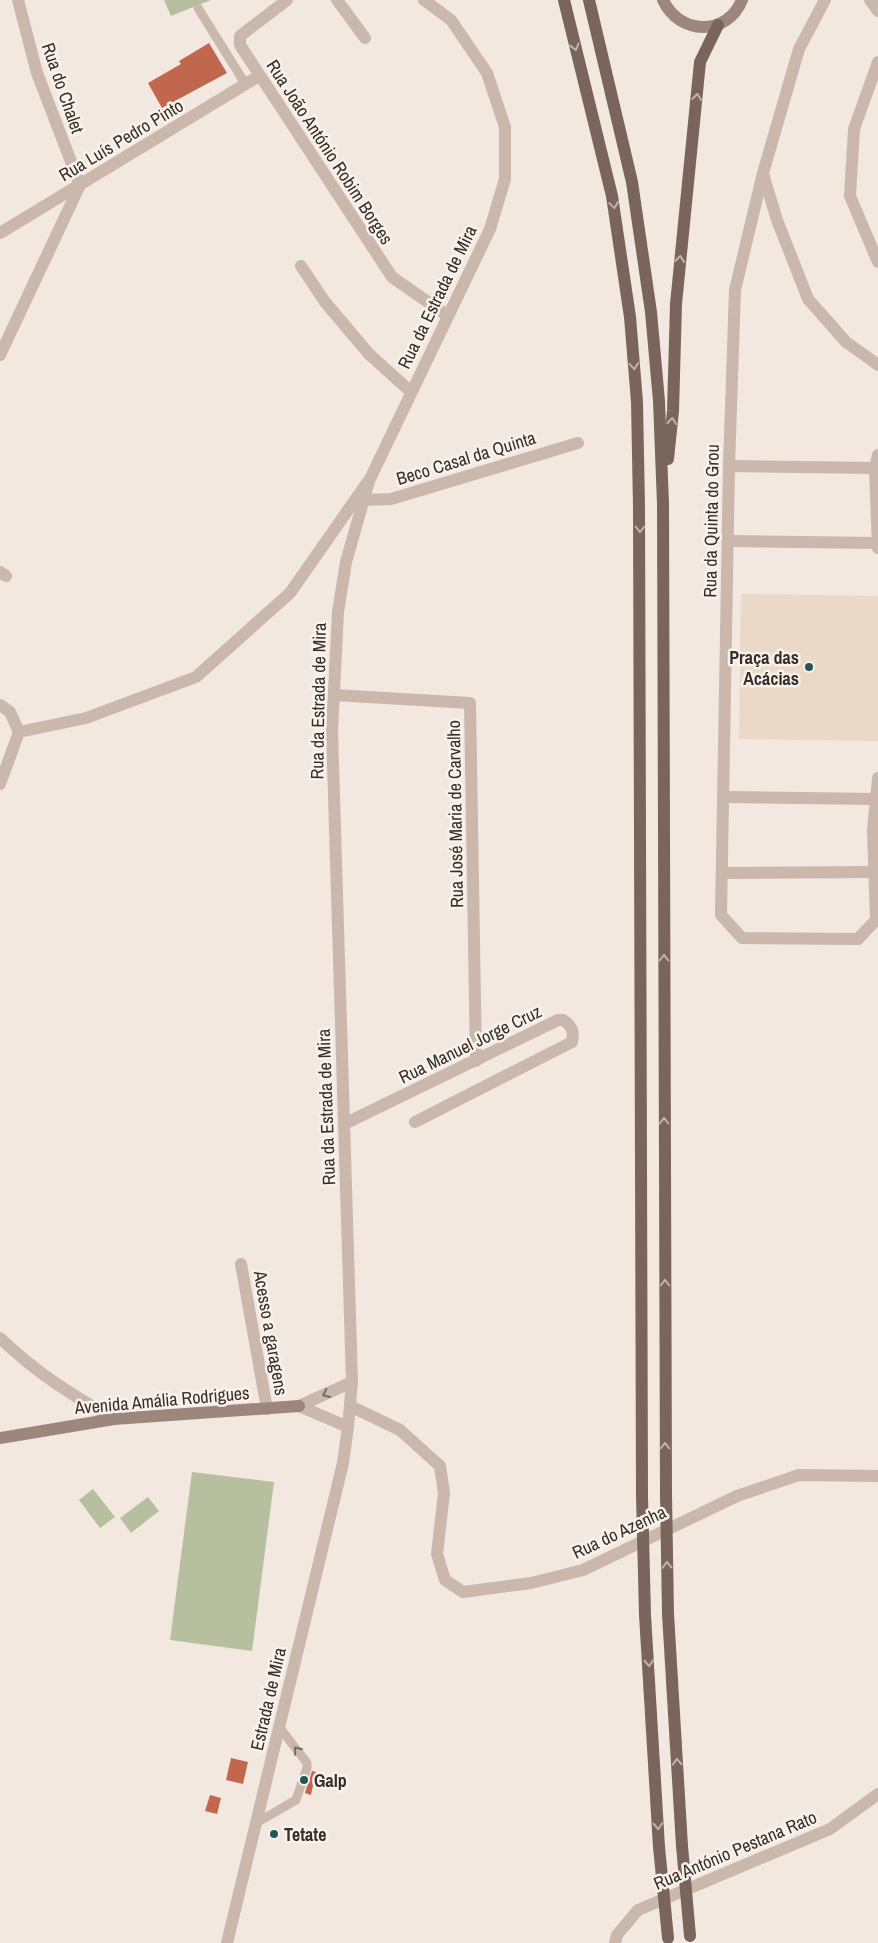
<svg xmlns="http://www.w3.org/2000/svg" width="878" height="1943" font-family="'Archivo Narrow',sans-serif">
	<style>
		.green { fill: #b6c09f }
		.plaza { fill: #e9d9c6 }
		.building { fill: #c0674e }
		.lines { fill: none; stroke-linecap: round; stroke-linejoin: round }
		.service { stroke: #c9b8ab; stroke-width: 9 }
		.minor { stroke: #c9b8ab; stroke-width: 12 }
		.tertiary { stroke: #c9b8ab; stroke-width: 12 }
		.secondary { stroke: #9d877c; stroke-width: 12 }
		.primary { stroke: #79655c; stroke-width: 12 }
		.primary-bridge { stroke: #79655c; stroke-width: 12 }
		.oneway { stroke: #bfb3ab }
		.oneway2 { stroke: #796c64 }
		.poi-dot { fill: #215557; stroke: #f9f2eb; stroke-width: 2 }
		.labels { text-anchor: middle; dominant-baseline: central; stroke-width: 5; stroke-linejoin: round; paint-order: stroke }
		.street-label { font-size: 18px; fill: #372e2a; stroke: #f9f2eb }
		.poi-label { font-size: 18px; font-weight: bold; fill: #372e2a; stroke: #f9f2eb; text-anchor: start }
	</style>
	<rect width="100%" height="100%" fill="#f2e8df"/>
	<!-- green -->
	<g class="green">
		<path d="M164 0H211L171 16Z"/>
		<path d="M192 1472 274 1482 252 1651 170 1640Z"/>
		<path d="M93 1489 115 1517 100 1528 79 1500Z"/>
		<path d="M148 1497 159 1511 131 1533 120 1518Z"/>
	</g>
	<!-- plaza -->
	<path class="plaza" d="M741 594 878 596V741L739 739Z"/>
	<!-- building -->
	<g class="building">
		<path d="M209 43 227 73 162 108 148 83 181 64 179 61Z"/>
		<path d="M231 1758 248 1762 243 1784 226 1780Z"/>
		<path d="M312 1771 316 1772 311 1795 305 1793Z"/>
		<path d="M210 1795 221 1798 217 1814 205 1811Z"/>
	</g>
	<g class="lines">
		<!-- service -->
		<g class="service">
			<path d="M198 8 246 85"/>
			<path d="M256 1823 296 1800 307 1768V1763L280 1728"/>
		</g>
		<!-- minor -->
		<g class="minor">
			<path d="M18 0 37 73 80 185"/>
			<path d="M287 0 240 36V45L392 277 448 316"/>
			<path d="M337 0 365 38"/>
			<path d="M825 0 799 49 763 173 735 290 729 466 721 915 742 938 858 939 876 920 873 830 878 778"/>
			<path d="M870 0 878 11"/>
			<path d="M878 62 854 129 850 196 878 262"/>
			<path d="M763 174 777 220 808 299 846 342 878 365"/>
			<path d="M0 233 259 76"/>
			<path d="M301 266 325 302 369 354 411 392"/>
			<path d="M0 355 80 185"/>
			<path d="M878 455 875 468 878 548"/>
			<path d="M729 466 875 468"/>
			<path d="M363 500 391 499 578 443"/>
			<path d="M728 541 876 543"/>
			<path d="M0 572 6 576"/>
			<path d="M334 695 470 703 476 1061"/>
			<path d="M0 705 10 712 19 732"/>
			<path d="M0 784 19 732 86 718 196 677 290 593 367 483"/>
			<path d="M723 797 876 799"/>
			<path d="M722 873 874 872"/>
			<path d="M344 1124 558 1020H563C572 1026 574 1031 572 1042L415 1122"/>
			<path d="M241 1264 267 1409"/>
			<path d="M0 1338C37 1373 70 1394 114 1419"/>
			<path d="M350 1406 400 1430 440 1466 444 1493 437 1554 445 1580 463 1592 531 1583 583 1570 737 1496 799 1475 878 1476"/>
			<path d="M615 1943 617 1935 638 1910 830 1829 878 1794"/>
		</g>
		<!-- tertiary -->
		<g class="tertiary">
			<path d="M299 1406 352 1382"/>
			<path d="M299 1406 348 1427"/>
			<path d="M227 1943 343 1463 348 1427 352 1382 332 731 338 612 346 562 369 481 490 229 505 179V127L487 73 451 20 424 0"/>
		</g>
		<!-- secondary -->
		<g class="secondary">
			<path d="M663 0C679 35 727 37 742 0"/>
			<path d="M0 1438 114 1419 299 1406"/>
		</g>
		<!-- primary -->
		<g class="primary">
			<path d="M564 0 612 196 630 317 637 402 639 507 642 1496"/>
			<path d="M589 0 632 182 651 312 659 401 663 504 666 1494"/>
			<path d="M668 459 673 411 676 304 700 62 718 25"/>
			<path d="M668 1614 682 1846"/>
			<path d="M645 1615 659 1847"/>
		</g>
		<!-- primary-bridge -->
		<g class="primary-bridge">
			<path d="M666 1494 668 1614"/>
			<path d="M642 1496 645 1615"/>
			<path d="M682 1846 690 1936"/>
			<path d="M659 1847 668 1938"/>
		</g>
	</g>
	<!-- one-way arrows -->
	<defs><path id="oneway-chevron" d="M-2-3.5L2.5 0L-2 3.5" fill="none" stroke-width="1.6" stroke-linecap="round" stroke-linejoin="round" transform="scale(1.25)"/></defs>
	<g class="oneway">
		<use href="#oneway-chevron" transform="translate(575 47) rotate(76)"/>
		<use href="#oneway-chevron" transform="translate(697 97) rotate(-84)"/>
		<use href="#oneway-chevron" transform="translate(614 205) rotate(82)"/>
		<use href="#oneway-chevron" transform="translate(680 259) rotate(-84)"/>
		<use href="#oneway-chevron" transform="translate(634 366) rotate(85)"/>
		<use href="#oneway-chevron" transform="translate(672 421) rotate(-84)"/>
		<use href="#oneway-chevron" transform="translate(640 529) rotate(90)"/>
		<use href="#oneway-chevron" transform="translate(664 958) rotate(-90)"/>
		<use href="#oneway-chevron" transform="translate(664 1121) rotate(-90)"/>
		<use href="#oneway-chevron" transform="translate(665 1283) rotate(-90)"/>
		<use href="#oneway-chevron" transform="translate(665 1446) rotate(-90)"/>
		<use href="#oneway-chevron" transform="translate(667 1565) rotate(-91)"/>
		<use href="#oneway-chevron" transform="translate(649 1663) rotate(87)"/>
		<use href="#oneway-chevron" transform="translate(677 1762) rotate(-93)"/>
		<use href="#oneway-chevron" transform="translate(658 1826) rotate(87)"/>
	</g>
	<g class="oneway2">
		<use href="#oneway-chevron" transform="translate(326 1394) rotate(155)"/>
		<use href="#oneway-chevron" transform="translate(297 1750) rotate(-128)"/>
	</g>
	<!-- markers -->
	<g class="poi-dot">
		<circle cx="809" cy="667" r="5"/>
		<circle cx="304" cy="1780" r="5"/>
		<circle cx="274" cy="1834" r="5"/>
	</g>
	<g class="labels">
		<!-- street labels -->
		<g class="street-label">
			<text transform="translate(63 88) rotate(71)">Rua do Chalet</text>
			<text transform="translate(121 140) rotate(-31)">Rua Luís Pedro Pinto</text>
			<text transform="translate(330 152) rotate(57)">Rua João António Robim Borges</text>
			<text transform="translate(437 297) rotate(-64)">Rua da Estrada de Mira</text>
			<text transform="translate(466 458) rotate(-17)">Beco Casal da Quinta</text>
			<text transform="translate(711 521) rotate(-89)">Rua da Quinta do Grou</text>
			<text transform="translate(318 701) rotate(-89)">Rua da Estrada de Mira</text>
			<text transform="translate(455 814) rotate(-91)">Rua José Maria de Carvalho</text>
			<text transform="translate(470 1044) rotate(-26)">Rua Manuel Jorge Cruz</text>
			<text transform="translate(326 1107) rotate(-92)">Rua da Estrada de Mira</text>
			<text transform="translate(271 1333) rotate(80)">Acesso a garagens</text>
			<text transform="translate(162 1400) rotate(-5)">Avenida Amália Rodrigues</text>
			<text transform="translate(619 1532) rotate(-25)">Rua do Azenha</text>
			<text transform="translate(268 1699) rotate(-77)">Estrada de Mira</text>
			<text transform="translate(735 1850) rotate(-23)">Rua António Pestana Rato</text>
		</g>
		<!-- poi labels -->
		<g class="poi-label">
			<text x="799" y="657" text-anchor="end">Praça das<tspan x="799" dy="21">Acácias</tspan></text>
			<text x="314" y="1780">Galp</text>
			<text x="284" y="1834">Tetate</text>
		</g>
	</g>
</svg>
